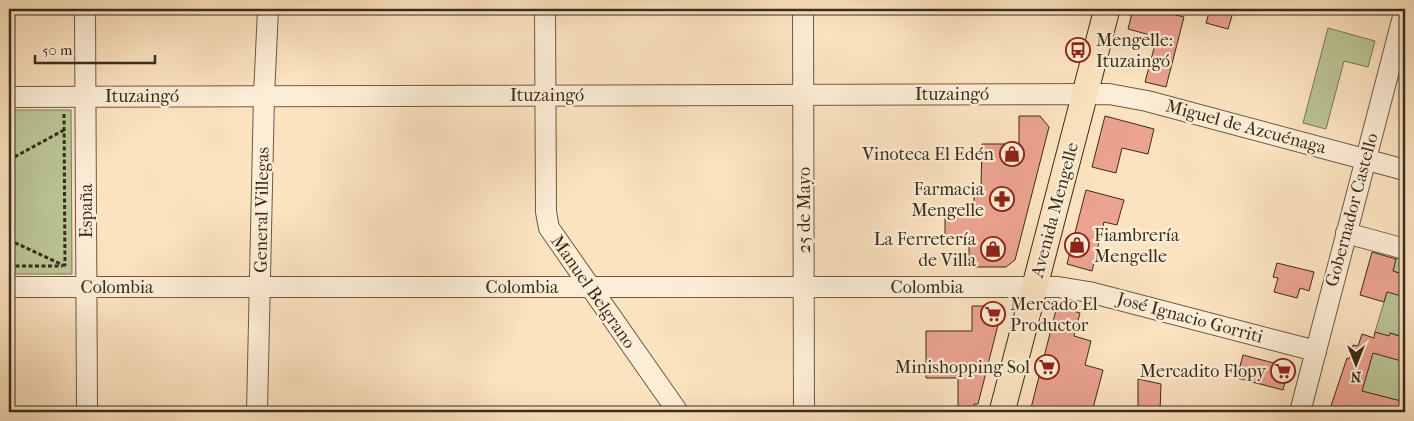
<svg xmlns="http://www.w3.org/2000/svg" width="1414" height="421" font-family="'IM FELL French Canon',serif">
	<style>
		.green { fill: #bbc596; stroke: #7a795a }
		.building { fill: #eba390; stroke: #392d1d }
		.lines { fill: none; stroke-linecap: round; stroke-linejoin: round }
		.minor-casing { stroke: #6a5a46; stroke-width: 22 }
		.major-casing { stroke: #392d1d; stroke-width: 27 }
		.path { stroke: #392d1d; stroke-width: 3; stroke-dasharray: 4 2.5; stroke-linecap: butt }
		.minor { stroke: #fdedd6; stroke-width: 20 }
		.major { stroke: #fce3c0; stroke-width: 25 }
		.labels { text-anchor: middle; dominant-baseline: central; stroke-width: 4.5; stroke-linejoin: round; paint-order: stroke }
		.poi-label { font-size: 18px; fill: #392d1d; stroke: #fdedd6; text-anchor: end }
		.street-label { font-size: 18px; fill: #392d1d; stroke: #fdedd6 }
	</style>
	<rect width="100%" height="100%" fill="#fce3c0"/>
	<filter id="stains"><feTurbulence type="fractalNoise" baseFrequency=".004" numOctaves="4"/><feColorMatrix values="0 0 0 0 .2 0 0 0 0 .09 0 0 0 0 .02 0 0 0 .5 -.17"/></filter>
	<radialGradient id="worn" r=".72"><stop offset=".6" stop-color="#630" stop-opacity="0"/><stop offset="1" stop-color="#630" stop-opacity=".3"/></radialGradient>
	<!-- green -->
	<g class="green">
		<path d="M1328 28 1375 41 1368 67 1344 61 1326 129 1303 123Z"/>
		<path d="M9 110H71L72 274H9Z"/>
		<path d="M1396 258 1405 261V275L1393 271Z"/>
		<path d="M1388 289 1405 297V340L1404 337 1390 333 1389 336 1375 332Z"/>
		<path d="M1371 350 1405 359V392L1402 404 1387 398 1359 392Z"/>
	</g>
	<!-- building -->
	<g class="building">
		<path d="M1133 9H1153L1184 17 1166 87 1145 82 1157 37 1128 29Z"/>
		<path d="M1210 9H1234L1228 29 1206 23Z"/>
		<path d="M1019 116H1040L1049 127 1015 260 1006 267H969V238H945V212H974V186H981L982 144H1019Z"/>
		<path d="M1105 116 1154 129 1148 154 1122 148 1116 173 1092 167Z"/>
		<path d="M1086 190 1124 200 1117 225 1104 222 1092 271 1067 264Z"/>
		<path d="M1372 252 1396 259 1393 271 1405 275V297L1387 292 1384 302 1360 295Z"/>
		<path d="M1277 263 1314 272 1309 291 1300 288 1297 298 1274 292 1278 278 1273 277Z"/>
		<path d="M972 306H995L1001 313 978 404H974V412H958V378H926V331H972Z"/>
		<path d="M1057 306 1080 313 1074 336 1091 341 1085 365 1103 370 1092 412H1030Z"/>
		<path d="M1375 332 1389 336 1390 333 1405 338V362L1373 353 1362 391 1405 402V412H1329L1347 358 1349 359 1353 345 1358 346 1362 334 1374 338Z"/>
		<path d="M1243 355 1289 367 1283 390 1237 378Z"/>
		<path d="M1138 379 1161 384 1160 412H1138Z"/>
	</g>
	<g class="lines">
		<defs>
			<g id="minor">
				<path d="M85 9 87 412"/>
				<path d="M545 9 546 212 549 228 678 412"/>
				<path d="M803 9 804 412"/>
				<path d="M9 97 1109 94 1147 101 1405 170"/>
				<path d="M1346 233 1405 249"/>
				<path d="M9 287H1058L1089 292 1316 351"/>
				<path d="M257 412 264 96 268 9"/>
				<path d="M1300 412 1405 9"/>
			</g>
			<path id="major" d="M1002 412 1107 9"/>
		</defs>
		<!-- minor casing -->
		<use href="#minor" class="minor-casing"/>
		<!-- major casing -->
		<use href="#major" class="major-casing"/>
		<!-- path -->
		<g class="path">
			<path d="M64 114 65 266"/>
			<path d="M9 160 64 130"/>
			<path d="M9 240 65 266"/>
			<path d="M9 266H62"/>
		</g>
		<!-- minor -->
		<use href="#minor" class="minor"/>
		<!-- major -->
		<use href="#major" class="major"/>
	</g>
	<!-- icons -->
	<defs>
		<symbol id="bus-ring" viewBox="-11 -11 22 22"><circle r="9.5" fill="#fdedd6" stroke="#8f2418" stroke-width="1.5"/><path d="M-5-6H5V4H4V6H2V4H-2V6H-4V4H-5ZM-3.5-4V0h7V-4ZM-3.5 1.2v1.5H-2V1.2ZM2 1.2v1.5H3.5V1.2Z" fill="#8f2418"/></symbol>
		<symbol id="shop-ring" viewBox="-11 -11 22 22"><circle r="9.5" fill="#fdedd6" stroke="#8f2418" stroke-width="1.5"/><path d="M-5-2.5h2.3a2.7 3.5 0 0 1 5.4 0H5L5.5 6h-11ZM-1.5-2.5h3a1.5 2.3 0 0 0-3 0Z" fill="#8f2418"/></symbol>
		<symbol id="pharmacy-ring" viewBox="-11 -11 22 22"><circle r="9.5" fill="#fdedd6" stroke="#8f2418" stroke-width="1.5"/><path d="M-2-6h4v4h4v4h-4v4h-4v-4h-4v-4h4Z" fill="#8f2418"/></symbol>
		<symbol id="supermarket-ring" viewBox="-11 -11 22 22"><circle r="9.5" fill="#fdedd6" stroke="#8f2418" stroke-width="1.5"/><path d="M-6-5.5h2.5l.6 2H6L4.5 2H-2.5L-4.4-4H-6ZM-1.5 3.2a1.3 1.3 0 1 0 .1 0ZM3 3.2a1.3 1.3 0 1 0 .1 0Z" fill="#8f2418"/></symbol>
	</defs>
	<g fill-rule="evenodd">
		<use href="#bus-ring" x="1064" y="36" width="28" height="28"/>
		<use href="#shop-ring" x="998" y="140" width="28" height="28"/>
		<use href="#pharmacy-ring" x="988" y="185" width="28" height="28"/>
		<use href="#shop-ring" x="1063" y="231" width="28" height="28"/>
		<use href="#shop-ring" x="979" y="235" width="28" height="28"/>
		<use href="#supermarket-ring" x="979" y="300" width="28" height="28"/>
		<use href="#supermarket-ring" x="1033" y="353" width="28" height="28"/>
		<use href="#supermarket-ring" x="1269" y="357" width="28" height="28"/>
	</g>
	<g class="labels">
		<!-- poi labels -->
		<g class="poi-label">
			<text x="1096" y="40" text-anchor="start">Mengelle:<tspan x="1096" dy="21">Ituzaingó</tspan></text>
			<text x="994" y="154">Vinoteca El Edén</text>
			<text x="984" y="189">Farmacia<tspan x="984" dy="21">Mengelle</tspan></text>
			<text x="1094" y="235" text-anchor="start">Fiambrería<tspan x="1094" dy="21">Mengelle</tspan></text>
			<text x="976" y="239">La Ferretería<tspan x="976" dy="21">de Villa</tspan></text>
			<text x="1010" y="304" text-anchor="start">Mercado El<tspan x="1010" dy="21">Productor</tspan></text>
			<text x="1030" y="367">Minishopping Sol</text>
			<text x="1266" y="371">Mercadito Flopy</text>
		</g>
		<!-- street labels -->
		<g class="street-label">
			<text x="952" y="94">Ituzaingó</text>
			<text x="547" y="95">Ituzaingó</text>
			<text x="142" y="96">Ituzaingó</text>
			<text transform="translate(1246 127) rotate(15)">Miguel de Azcuénaga</text>
			<text transform="translate(262 210) rotate(-89)">General Villegas</text>
			<text transform="translate(804 210) rotate(-90)">25 de Mayo</text>
			<text transform="translate(1055 210) rotate(-75)">Avenida Mengelle</text>
			<text transform="translate(1352 210) rotate(-75)">Gobernador Castello</text>
			<text transform="translate(86 211) rotate(-90)">España</text>
			<text x="117" y="287">Colombia</text>
			<text x="522" y="287">Colombia</text>
			<text x="927" y="287">Colombia</text>
			<text transform="translate(593 292) rotate(55)">Manuel Belgrano</text>
			<text transform="translate(1190 318) rotate(15)">José Ignacio Gorriti</text>
		</g>
	</g>
	<!-- margin -->
	<rect width="1414" height="421" fill="none" stroke="#fce3c0" stroke-width="30"/>
	<rect x="10" y="10" width="1394" height="401" fill="none" stroke="#392d1d" stroke-width="2.5"/>
	<rect x="15" y="15" width="1384" height="391" fill="none" stroke="#392d1d"/>
	<!-- north arrow -->
	<g transform="translate(1356 364) rotate(180)" stroke="#fdedd6" stroke-width="4" paint-order="stroke">
	<path d="M0-4L9 19L0 12L-9 19Z" fill="#392d1d"/>
	<text y="-8" font-size="14" font-weight="bold" text-anchor="middle" fill="#392d1d">N</text>
	</g>
	<!-- scale -->
	<path d="M35 55v8h120v-8" fill="none" stroke="#392d1d" stroke-width="2.5"/>
	<text x="42" y="55" font-size="15" fill="#392d1d" stroke="#fdedd6" stroke-width="4" paint-order="stroke">50 m</text>
	<rect width="100%" height="100%" filter="url(#stains)"/>
	<rect width="100%" height="100%" fill="url(#worn)"/>
</svg>
